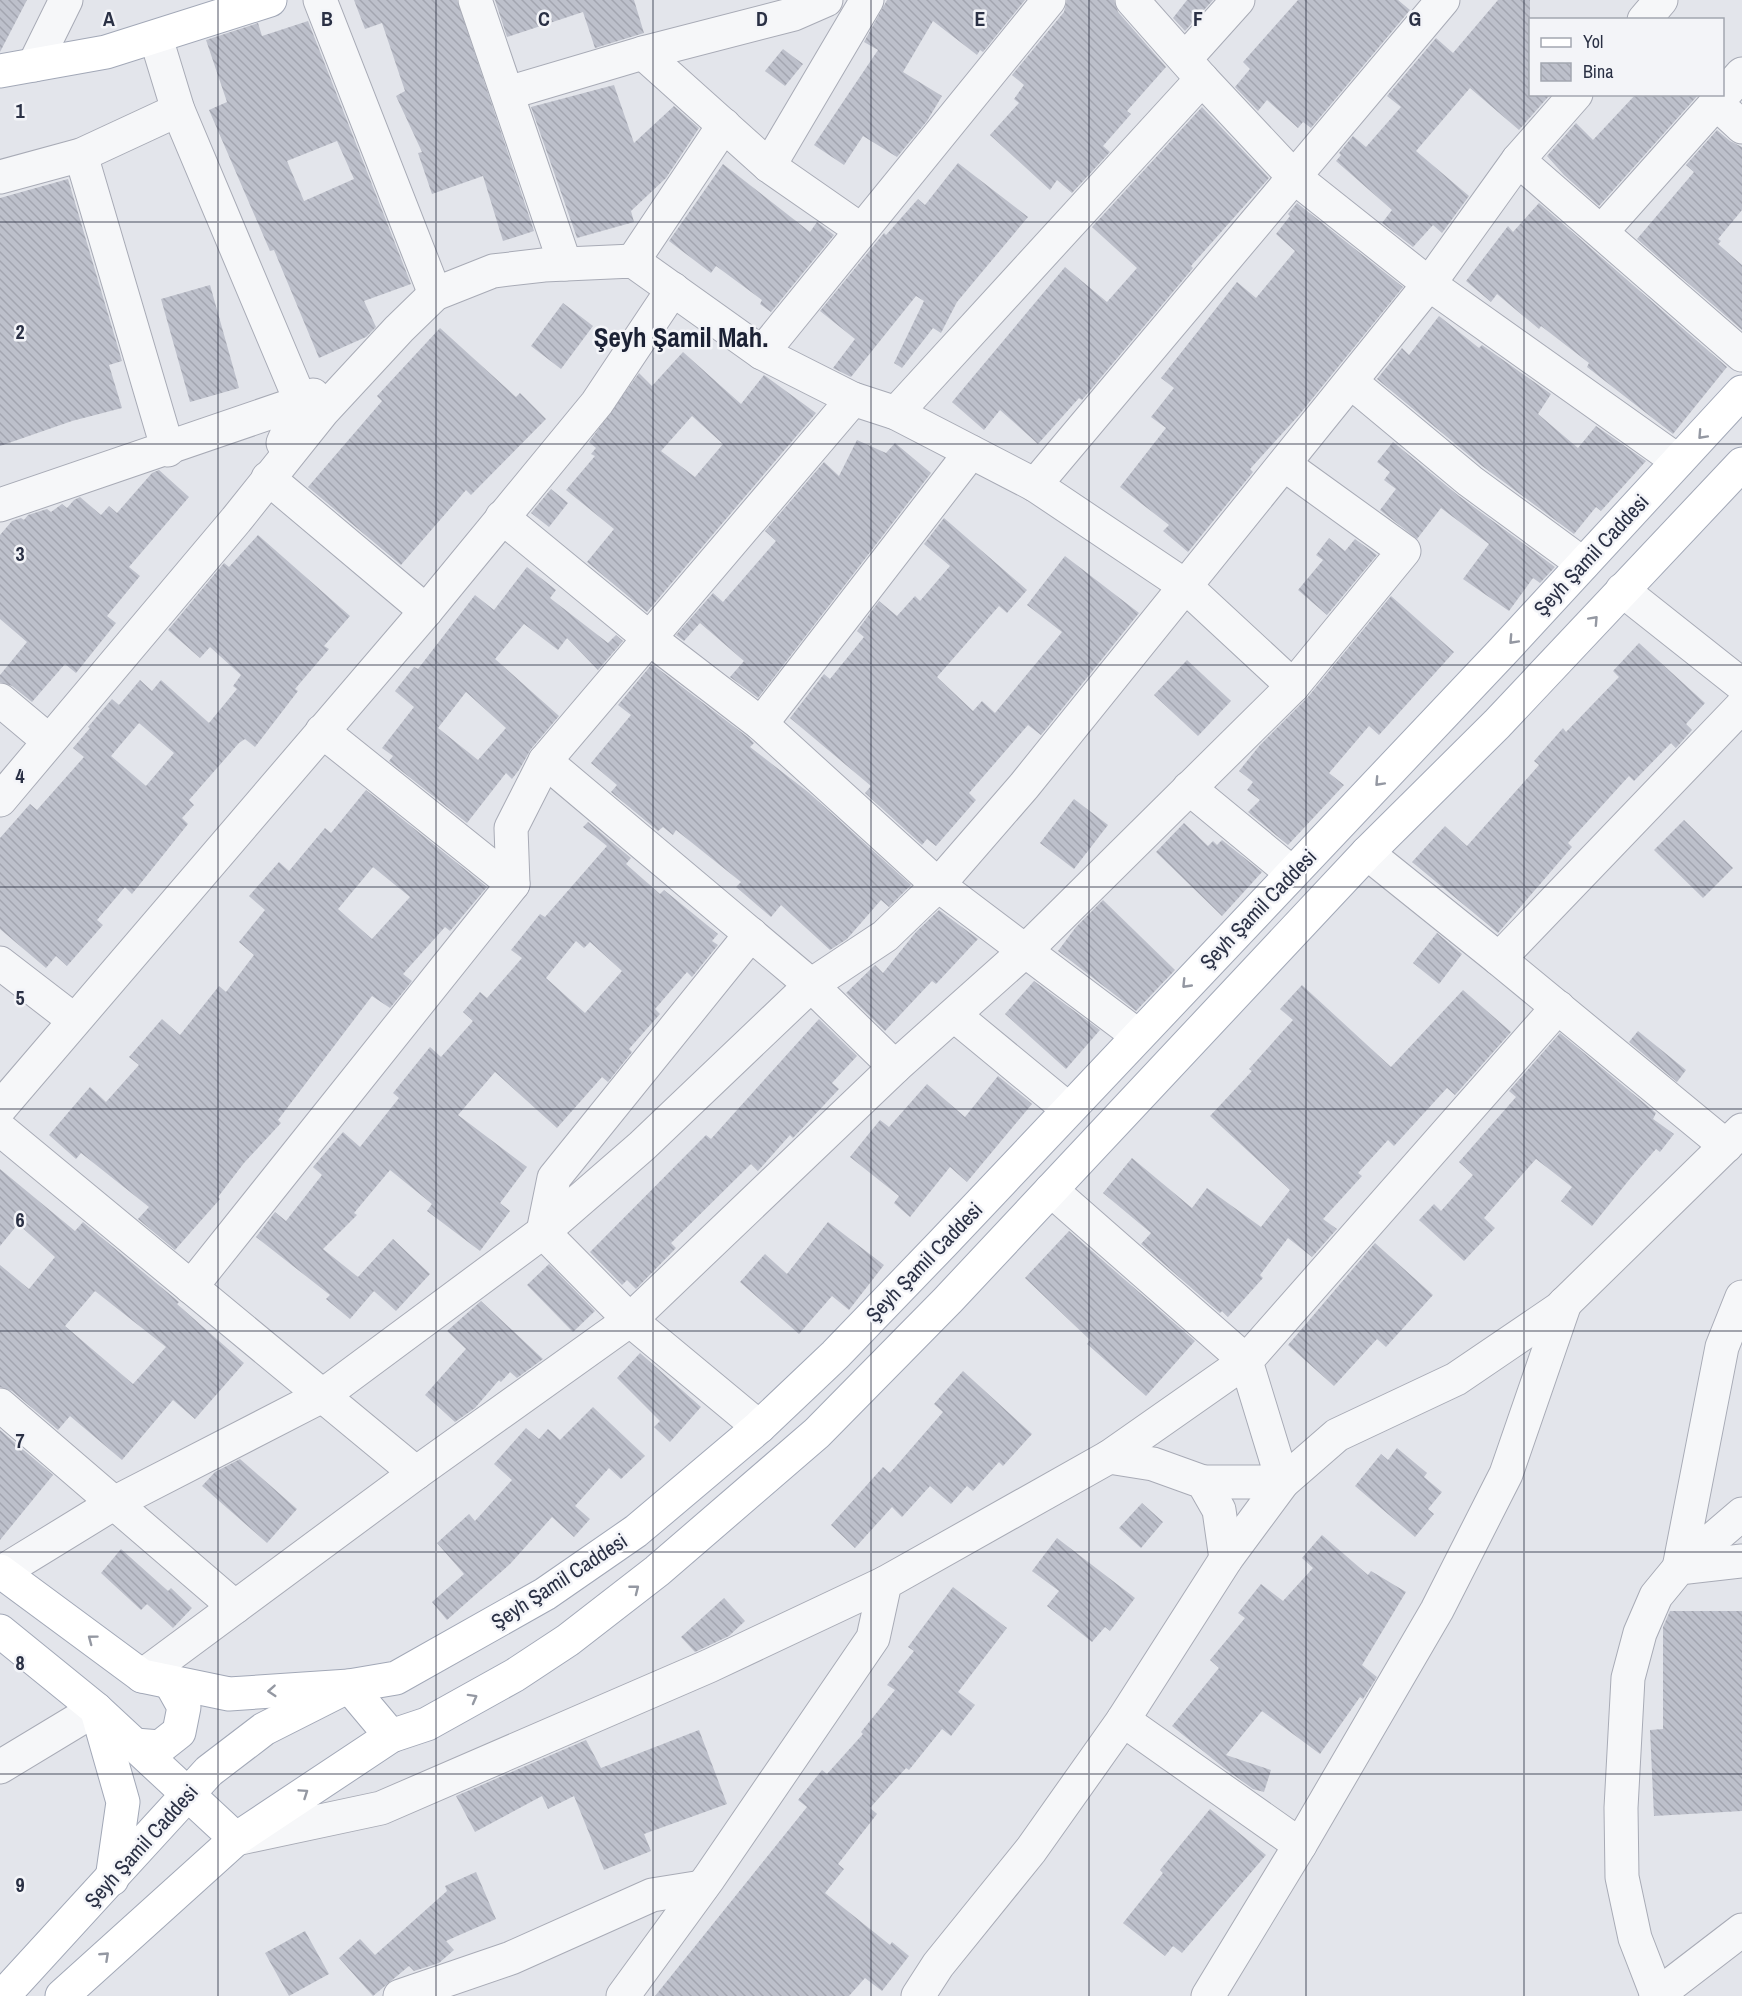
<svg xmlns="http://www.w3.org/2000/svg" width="1742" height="1996" font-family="'Archivo Narrow',sans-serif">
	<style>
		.building { fill: url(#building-back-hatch); fill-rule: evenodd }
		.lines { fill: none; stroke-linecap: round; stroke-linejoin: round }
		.minor-casing { stroke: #a8abb6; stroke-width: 35 }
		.major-casing { stroke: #a2a8b7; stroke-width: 35 }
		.minor { stroke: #f6f7f9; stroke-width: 33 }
		.major { stroke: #fff; stroke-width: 33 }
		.oneway { stroke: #9498a2 }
		.grid { fill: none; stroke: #2a3044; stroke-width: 1.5; stroke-opacity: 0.55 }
		.labels { text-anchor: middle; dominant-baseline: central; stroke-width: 5; stroke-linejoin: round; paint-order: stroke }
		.street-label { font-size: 21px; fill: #2a3044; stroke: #f3f4f8 }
		.district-label { font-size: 27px; font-weight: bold; fill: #1c2235; stroke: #f3f4f8 }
		.grid-label { font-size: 20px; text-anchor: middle; font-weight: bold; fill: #2a3044; stroke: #f3f4f8; stroke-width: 5; stroke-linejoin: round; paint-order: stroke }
	</style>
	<defs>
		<pattern id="building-back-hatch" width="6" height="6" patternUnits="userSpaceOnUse" patternTransform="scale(1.5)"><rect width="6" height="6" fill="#bdc0cb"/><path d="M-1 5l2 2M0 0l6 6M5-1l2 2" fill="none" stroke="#a3a5b0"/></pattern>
	</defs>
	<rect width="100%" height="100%" fill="#e3e5eb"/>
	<!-- building -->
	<g class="building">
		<path d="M0 0H27L0 52Z"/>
		<path d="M354 0H457L534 231 503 241 483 176 432 194 418 153 422 152 396 96 405 91 382 23 365 29Z"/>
		<path d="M495 0H634L644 33 595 48 583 12 507 37Z"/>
		<path d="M887 0H1025L983 52 980 50 977 55 933 21 903 72 942 96 927 121 897 157 863 136 844 165 814 145 878 50 864 42Z"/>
		<path d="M1067 0H1114L1118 12 1166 67 1127 111 1131 114 1103 146 1110 152 1072 193 1057 180 1050 190 990 135 1019 103 1014 99 1024 85 1012 75 1064 12Z"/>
		<path d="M1187 0H1213L1185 31 1173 18Z"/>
		<path d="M1298 0H1398L1410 10 1311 128 1303 122 1298 128 1267 100 1258 111 1235 87 1250 69 1243 62Z"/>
		<path d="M1498 0H1530V94L1549 96 1519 130 1470 88 1416 151 1469 196 1442 233 1433 225 1413 247 1382 223 1392 210 1336 161 1341 155 1339 153 1353 136 1366 147 1401 107 1387 96 1436 38 1453 53Z"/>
		<path d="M308 21 411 284 364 301 376 327 366 337 319 358 274 250 270 251 209 110 227 102 206 40 258 23 262 36ZM337 141 354 179 304 201 287 161Z"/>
		<path d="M783 49 803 64 785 86 765 71Z"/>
		<path d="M614 85 634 143 674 106 699 128 666 178 631 211 634 222 577 238 531 107Z"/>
		<path d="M1636 94H1699L1599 206 1564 175 1547 156 1576 123 1593 140Z"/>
		<path d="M1202 107 1269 178 1191 266 1193 268 1082 400 1079 398 1038 444 1000 410 984 430 952 402 1065 267 1107 302 1137 268 1092 227Z"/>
		<path d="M1717 130 1730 141 1742 147V210L1718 239 1721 241 1718 244 1742 265V330L1637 239 1694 172 1686 165Z"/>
		<path d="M958 163 1028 217 957 302 941 333 933 328 902 368 894 363 924 301 916 296 851 377 833 368 855 339 820 311 884 233 886 235 918 199 925 205Z"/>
		<path d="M723 164 810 232 817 222 834 235 771 312 760 304 762 300 716 266 711 273 669 241Z"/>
		<path d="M68 179 122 361 109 365 122 408 72 421 0 446V198Z"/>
		<path d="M1297 203 1403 287 1299 415 1250 469 1253 472 1188 552 1163 531 1169 525 1120 487 1166 428 1151 417 1174 388 1161 378 1237 282 1256 298 1295 251 1276 234 1290 216 1288 214Z"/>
		<path d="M1539 203 1727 367 1673 434 1587 367 1589 363 1541 326 1539 329 1497 294 1491 302 1466 281 1508 226 1513 232Z"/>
		<path d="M210 285 239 388 190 402 161 299Z"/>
		<path d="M563 303 593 326 561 369 531 346Z"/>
		<path d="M1439 316 1479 348 1482 345 1551 394 1538 414 1578 448 1596 426 1646 461 1601 511 1596 507 1574 534 1482 466 1377 379 1402 348 1409 355Z"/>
		<path d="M440 328 516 397 520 393 546 419 471 495 466 490 401 565 308 487 382 401 377 396Z"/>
		<path d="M683 352 741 404 764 375 816 413 647 612 587 562 614 529 566 490 595 456 591 454 596 448 589 442 639 373 652 386ZM692 416 723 444 695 477 661 451Z"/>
		<path d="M857 440 886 453 895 443 931 473 758 698 730 677 744 661 700 623 684 641 676 635 713 593 723 602 776 541 765 531 824 462 839 476Z"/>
		<path d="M1393 442 1459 496 1555 567 1540 583 1533 578 1509 611 1463 579 1489 544 1441 508 1417 539 1380 510 1396 489 1384 480 1390 472 1377 462Z"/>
		<path d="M159 470 189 497 129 567 140 576 107 616 116 623 76 673 65 664 32 702 12 686 0 682V675L27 642 0 619V535L12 521 21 518 24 520 28 515 47 509 51 512 62 504 67 508 74 500 80 497 101 515 109 506 117 513 152 473Z"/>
		<path d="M551 489 568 503 549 527 531 513Z"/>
		<path d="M944 518 1027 590 1007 613 999 606 937 677 973 711 982 701 995 713 1062 632 1027 605 1065 556 1139 613 1041 735 1028 725 969 793 976 800 936 846 927 839 922 845 865 793 871 786 790 718 824 674 830 679 864 637 857 631 879 601 897 616 915 596 920 601 950 566 924 544Z"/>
		<path d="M258 535 350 616 324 646 329 649 295 689 298 691 255 747 245 739 239 743 189 800 194 805 182 818 188 824 132 894 125 887 97 920 103 925 67 966 56 956 46 968 0 929V838L30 804 37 810 84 757 73 748 90 728 88 727 112 699 119 705 140 680 152 691 161 680 209 723 237 689 233 686 241 675 210 647 200 658 168 630 224 563 229 567ZM139 723 174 753 146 786 111 756Z"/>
		<path d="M1329 538 1345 551 1355 539 1377 555 1327 615 1298 590 1323 560 1316 555Z"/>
		<path d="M527 567 556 590 550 598 608 643 616 635 623 641 598 670 567 638 558 650 524 624 495 659 559 716 531 749 519 770 512 779 506 773 467 823 389 761 393 756 382 748 414 707 395 691 414 667 418 669 475 595 494 610ZM466 692 506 728 478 760 438 728Z"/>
		<path d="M1391 596 1454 652 1379 735 1369 726 1329 773 1344 785 1288 845 1248 812 1260 800 1247 790 1253 782 1239 771 1260 745 1307 698Z"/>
		<path d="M1639 643 1705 703 1686 724 1692 730 1676 748 1671 743 1634 781 1629 776 1568 843 1572 847 1498 933 1412 862 1445 826 1467 846 1539 765 1534 761 1563 728 1566 732 1619 677 1613 671Z"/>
		<path d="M1187 660 1231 701 1198 736 1154 695Z"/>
		<path d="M652 664 749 738 754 743 750 747 808 792 911 885 889 907 881 900 847 939 830 950 781 905 771 917 736 887 741 882 676 830 673 835 663 827 658 831 611 792 617 785 591 763 631 715 618 705Z"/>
		<path d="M366 790 487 887 450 931 445 927 403 974 412 981 390 1008 372 996 278 1120 281 1123 244 1163 218 1197 220 1199 175 1250 138 1219 149 1207 81 1153 76 1159 49 1135 90 1087 106 1102 139 1065 129 1057 162 1019 180 1035 219 986 226 992 254 955 239 942 265 910 249 896 279 862 289 871 325 828 331 833ZM373 867 410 897 372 939 338 909Z"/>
		<path d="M1074 799 1108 825 1074 869 1040 843Z"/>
		<path d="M1684 820 1733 868 1703 898 1654 850Z"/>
		<path d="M588 822 631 858 626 864 660 894 664 890 718 934 712 941 718 945 692 977 687 972 655 1009 660 1014 629 1049 632 1052 608 1082 602 1077 557 1128 495 1072 458 1115 527 1167 500 1203 510 1211 480 1251 427 1211 432 1204 390 1170 354 1213 357 1215 323 1249 358 1277 393 1239 430 1274 396 1311 374 1291 350 1319 326 1299 330 1295 256 1237 275 1212 286 1221 322 1175 313 1167 343 1132 360 1147 399 1098 393 1093 430 1047 441 1057 473 1021 463 1012 480 992 487 998 522 958 511 950 540 914 545 917 607 846 583 827ZM576 941 584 948 590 942 622 971 585 1013 546 978Z"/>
		<path d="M1184 823 1208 846 1213 841 1217 845 1222 840 1262 872 1222 916 1156 852Z"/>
		<path d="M1103 900 1175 970 1136 1011 1058 951 1076 927Z"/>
		<path d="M939 910 978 939 936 984 932 981 885 1031 846 993 875 965 883 973 916 932Z"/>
		<path d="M1437 933 1462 954 1439 984 1413 963Z"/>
		<path d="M1034 981 1100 1030 1066 1069 1005 1014Z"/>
		<path d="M1302 985 1391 1067 1463 990 1511 1032 1455 1095 1447 1088 1394 1146 1388 1140 1358 1173 1362 1176 1323 1219 1337 1229 1312 1257 1288 1238 1260 1275 1263 1278 1228 1317 1222 1311 1220 1313 1141 1244 1151 1233 1103 1193 1132 1158 1192 1208 1207 1188 1261 1227 1290 1190 1210 1116 1252 1071 1249 1069 1293 1020 1280 1009Z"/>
		<path d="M819 1019 857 1056 832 1083 839 1089 793 1138 790 1135 758 1171 751 1164 671 1243 676 1248 636 1289 627 1280 622 1285 590 1252 706 1135 711 1139Z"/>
		<path d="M1638 1031 1686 1070 1677 1082 1629 1042Z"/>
		<path d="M1560 1033 1656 1113 1653 1119 1674 1134 1660 1152 1656 1149 1629 1180 1592 1226 1561 1201 1572 1187 1536 1159 1484 1218 1495 1228 1464 1261 1419 1220 1434 1204 1441 1211 1473 1175 1459 1162 1516 1097 1509 1091Z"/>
		<path d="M998 1076 1032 1104 967 1182 950 1167 910 1217 894 1203 899 1196 850 1157 880 1120 889 1127 927 1084 965 1117Z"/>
		<path d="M0 1169 75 1231 83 1222 179 1302 177 1304 244 1363 195 1419 173 1400 122 1460 70 1416 58 1430 12 1391 0 1387V1265L29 1289 55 1257 18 1224 0 1246ZM95 1291 166 1347 133 1384 65 1326Z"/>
		<path d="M828 1222 884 1265 849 1310 832 1296 799 1334 740 1282 765 1254 787 1274Z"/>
		<path d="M1069 1231 1195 1341 1146 1396 1087 1344 1090 1340 1025 1278Z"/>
		<path d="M1375 1243 1433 1295 1386 1347 1377 1339 1334 1386 1288 1345Z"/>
		<path d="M549 1264 595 1311 573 1332 527 1285Z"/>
		<path d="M481 1301 543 1359 517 1378 510 1372 501 1382 499 1380 475 1408 455 1422 425 1395 466 1349 447 1331Z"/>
		<path d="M640 1353 701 1407 670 1442 654 1427 660 1421 617 1378Z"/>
		<path d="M963 1371 1032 1434 1003 1466 999 1462 973 1491 967 1486 951 1504 930 1486 902 1517 892 1507 855 1548 831 1525 883 1467 890 1473 943 1412 934 1404Z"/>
		<path d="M593 1407 645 1456 621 1479 609 1468 575 1506 590 1519 574 1537 552 1517 511 1563 447 1620 432 1602 464 1574 437 1543 469 1514 475 1521 512 1480 494 1464 526 1428 539 1439 548 1429 560 1440Z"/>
		<path d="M0 1430 53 1475 0 1540Z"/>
		<path d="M1397 1448 1427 1473 1424 1477 1442 1492 1428 1509 1434 1514 1415 1537 1355 1486 1381 1454 1388 1460Z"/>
		<path d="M240 1459 297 1509 267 1543 202 1486 215 1472Z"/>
		<path d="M1142 1503 1163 1522 1141 1548 1119 1528Z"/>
		<path d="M1322 1535 1368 1575 1371 1571 1406 1592 1362 1665 1377 1677 1363 1699 1360 1697 1320 1754 1262 1711 1226 1755 1271 1770 1264 1792 1253 1789 1224 1768 1172 1726 1219 1668 1210 1660 1245 1618 1238 1613 1261 1584 1283 1601 1313 1568 1302 1558Z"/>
		<path d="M1057 1538 1135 1598 1110 1631 1105 1627 1092 1642 1047 1606 1059 1591 1032 1571Z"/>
		<path d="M121 1549 168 1591 171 1588 192 1608 173 1628 147 1604 141 1610 101 1573Z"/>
		<path d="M953 1587 1007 1628 958 1692 975 1705 951 1736 942 1729 909 1770 906 1768 870 1808 877 1814 838 1864 844 1869 825 1893 890 1945 892 1942 909 1956 882 1991 865 1978 849 1996H655L807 1807 798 1800 822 1770 827 1774 863 1734 861 1732 895 1690 887 1685 914 1651 908 1647Z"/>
		<path d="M724 1598 745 1621 729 1636 695 1652 681 1637Z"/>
		<path d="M1670 1611H1742V1811L1654 1816 1650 1730 1663 1729V1627Z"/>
		<path d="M699 1730 727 1804 644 1834 651 1851 604 1870 574 1796 548 1809 542 1796 475 1832 456 1796 586 1740 601 1768Z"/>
		<path d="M1210 1809 1266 1855 1182 1953 1173 1946 1165 1956 1123 1923 1163 1873 1160 1870Z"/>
		<path d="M476 1872 496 1919 446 1941 454 1950 439 1963 414 1971 409 1966 373 1996 339 1958 360 1939 375 1955 447 1891 445 1886Z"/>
		<path d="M305 1931 329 1974 289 1996 265 1953Z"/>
	</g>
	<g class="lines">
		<defs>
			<g id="minor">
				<path d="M320 0 435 294"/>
				<path d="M475 0 565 264"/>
				<path d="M1132 0 1202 79 1293 176 1429 284 1678 461"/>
				<path d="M1644 20 1661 0"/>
				<path d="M156 38 178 110 301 402 283 443"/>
				<path d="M643 53 769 166 861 230"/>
				<path d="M1185 59 1238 0"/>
				<path d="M34 65 66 0"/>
				<path d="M508 93 643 53 794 14 826 0"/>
				<path d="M1716 103 1742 127"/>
				<path d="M81 155 168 450"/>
				<path d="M1518 160 1742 355"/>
				<path d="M769 166 867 0"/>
				<path d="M0 177 81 155 178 110"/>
				<path d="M1602 231 1742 74"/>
				<path d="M633 261 724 125"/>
				<path d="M762 353 1049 0"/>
				<path d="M1351 382 1470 481 1583 564"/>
				<path d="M896 413 1202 79"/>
				<path d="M268 478 426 611"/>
				<path d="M1035 485 1443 0"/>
				<path d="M0 505 301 402 313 395"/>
				<path d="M502 517 649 638 761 724 938 885 1137 1035"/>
				<path d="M1622 590 1742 685"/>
				<path d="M0 700 49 741"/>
				<path d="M761 724 971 452"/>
				<path d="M322 731 513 884"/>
				<path d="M545 761 811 985 895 1067"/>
				<path d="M1189 788 1292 873"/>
				<path d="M0 800 236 520 323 411 399 329 435 294 493 271 544 265 633 261 762 353 853 399 896 413 1035 485 1184 585 1293 686"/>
				<path d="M1367 853 1499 959 1742 706"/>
				<path d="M751 934 554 1178 543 1232 630 1320 759 1427"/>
				<path d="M1499 959 1726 1146"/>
				<path d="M0 963 74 1020"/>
				<path d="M954 1015 1068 1109"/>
				<path d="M0 1108 426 611 597 403 673 289"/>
				<path d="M0 1129 416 1473"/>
				<path d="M191 1287 513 884 511 828 545 761 853 399"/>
				<path d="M1742 1297 1722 1347 1679 1568 1742 1514"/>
				<path d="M0 1405 235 1607"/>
				<path d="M1109 1457 1153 1464 1203 1482 1219 1510 1226 1559"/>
				<path d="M1203 1482H1283L1246 1361 1558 1007"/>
				<path d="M2 1572 116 1502 322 1396 543 1232 642 1146 811 985 885 936 938 885 1024 786 1429 284 1518 160 1576 94"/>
				<path d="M142 1676 416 1473 630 1320 895 1067 1026 950 1293 686 1404 551 1285 465"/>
				<path d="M1123 1720 1300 1845"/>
				<path d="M0 1767 96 1709"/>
				<path d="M236 1839 381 1808 709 1666 885 1583"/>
				<path d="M1657 1995 1635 1938 1622 1877 1621 1808 1628 1678 1640 1633 1656 1596 1679 1568 1742 1561"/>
				<path d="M400 1996 511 1958 652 1895 702 1887"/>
				<path d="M623 1996 709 1878 873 1638 885 1583 1109 1457 1246 1361 1051 1190"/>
				<path d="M918 1996 938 1965 1031 1850 1123 1720 1226 1559 1283 1482 1337 1435 1456 1379 1559 1309 1742 1130"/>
				<path d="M1208 1996 1300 1845 1437 1610 1506 1474 1565 1303"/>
				<path d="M1656 1996 1742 1930"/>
			</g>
			<g id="major">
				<path d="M0 71 106 52 270 0"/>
				<path d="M0 1571 142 1676 229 1694 349 1686 391 1736"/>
				<path d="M0 1631 96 1709 236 1839"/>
				<path d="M97 1711 123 1802 112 1879"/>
				<path d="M135 1745 160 1747 179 1732 184 1707 170 1682"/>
				<path d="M3 1996 209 1771 264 1729 349 1686 396 1678 545 1594 636 1531 759 1427 835 1355 942 1244 1503 651 1742 392"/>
				<path d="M62 1996 236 1839 391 1736 427 1724 515 1675 568 1640 657 1571 817 1433 948 1300 1367 853 1497 724 1742 464"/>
			</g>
		</defs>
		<!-- minor casing -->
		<use href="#minor" class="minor-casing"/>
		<!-- major casing -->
		<use href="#major" class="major-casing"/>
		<!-- minor -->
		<use href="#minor" class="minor"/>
		<!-- major -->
		<use href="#major" class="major"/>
	</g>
	<!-- one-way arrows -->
	<defs><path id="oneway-chevron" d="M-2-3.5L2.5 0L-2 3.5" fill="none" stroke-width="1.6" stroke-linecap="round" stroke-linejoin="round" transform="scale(1.5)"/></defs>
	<g class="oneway">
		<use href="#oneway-chevron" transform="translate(1702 435) rotate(133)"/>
		<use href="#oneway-chevron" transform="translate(1594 620) rotate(-47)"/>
		<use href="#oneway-chevron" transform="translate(1513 640) rotate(133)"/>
		<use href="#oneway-chevron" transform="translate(1379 782) rotate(133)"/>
		<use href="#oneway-chevron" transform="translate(1186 984) rotate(134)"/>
		<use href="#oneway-chevron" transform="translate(635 1589) rotate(-38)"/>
		<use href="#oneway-chevron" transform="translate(92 1639) rotate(-143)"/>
		<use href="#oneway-chevron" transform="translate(272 1691) rotate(176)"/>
		<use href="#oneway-chevron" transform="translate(473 1698) rotate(-29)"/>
		<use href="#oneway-chevron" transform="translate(304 1793) rotate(-34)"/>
		<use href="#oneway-chevron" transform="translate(105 1956) rotate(-43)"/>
	</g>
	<!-- grid -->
	<path class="grid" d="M218 0V1996M436 0V1996M653 0V1996M871 0V1996M1089 0V1996M1306 0V1996M1524 0V1996M0 222H1742M0 444H1742M0 665H1742M0 887H1742M0 1109H1742M0 1331H1742M0 1552H1742M0 1774H1742"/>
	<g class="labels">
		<!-- street labels -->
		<g class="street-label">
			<text transform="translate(1591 555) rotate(-47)">Şeyh Şamil Caddesi</text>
			<text transform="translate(1258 909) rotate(-46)">Şeyh Şamil Caddesi</text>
			<text transform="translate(924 1262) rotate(-46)">Şeyh Şamil Caddesi</text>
			<text transform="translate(559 1581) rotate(-33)">Şeyh Şamil Caddesi</text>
			<text transform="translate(141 1846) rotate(-48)">Şeyh Şamil Caddesi</text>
		</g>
		<!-- district labels -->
		<g class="district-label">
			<text x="681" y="337">Şeyh Şamil Mah.</text>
		</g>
	</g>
	<g class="grid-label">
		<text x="109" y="26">A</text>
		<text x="327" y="26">B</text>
		<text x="544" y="26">C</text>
		<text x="762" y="26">D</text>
		<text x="980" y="26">E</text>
		<text x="1198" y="26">F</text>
		<text x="1415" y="26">G</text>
		<text x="20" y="118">1</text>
		<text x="20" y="339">2</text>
		<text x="20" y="561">3</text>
		<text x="20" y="783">4</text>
		<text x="20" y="1005">5</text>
		<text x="20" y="1227">6</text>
		<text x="20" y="1448">7</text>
		<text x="20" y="1670">8</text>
		<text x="20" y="1892">9</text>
	</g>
	<!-- legend -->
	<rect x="1529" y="18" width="195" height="78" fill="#f3f4f8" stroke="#a3a6b0" stroke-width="1.5"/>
	<rect x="1541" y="38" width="30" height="9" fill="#ffffff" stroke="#a3a6b0" stroke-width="1.5"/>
	<text x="1583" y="48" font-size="18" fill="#2a3044">Yol</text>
	<rect x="1541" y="63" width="30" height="18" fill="url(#building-back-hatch)" stroke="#a3a6b0" stroke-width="1.5"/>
	<text x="1583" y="78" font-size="18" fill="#2a3044">Bina</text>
</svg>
